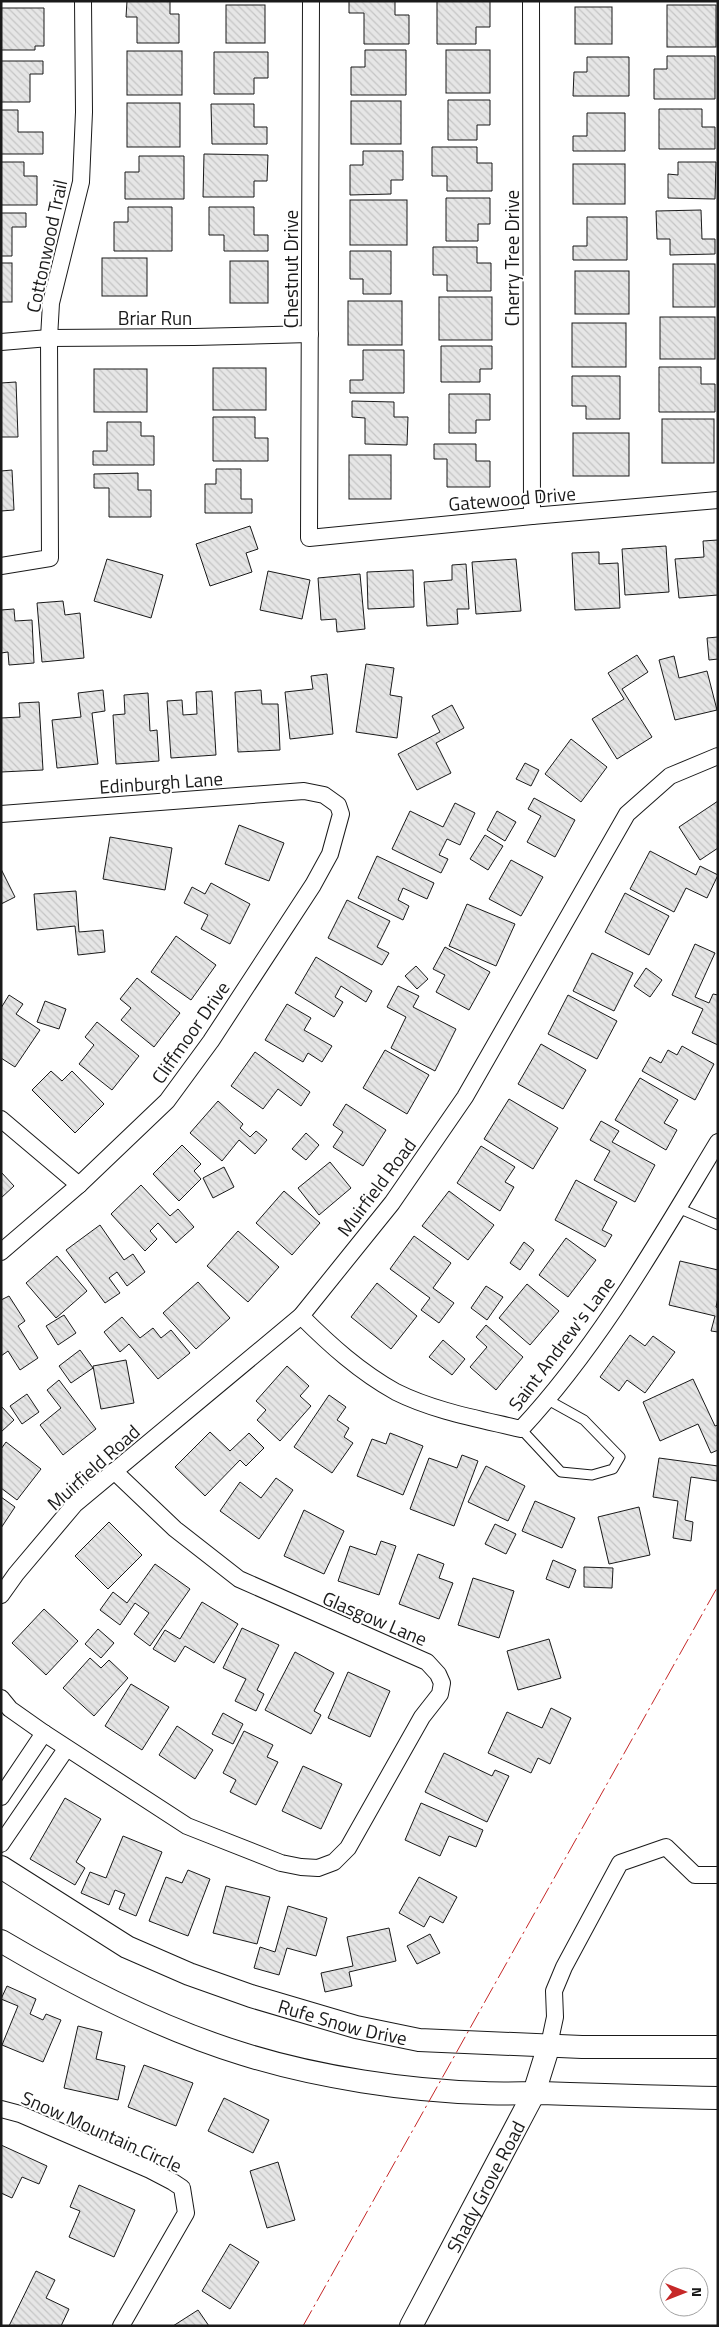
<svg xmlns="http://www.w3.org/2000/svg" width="719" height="2327" font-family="'Titillium Web',sans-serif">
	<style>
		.building { fill: url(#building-back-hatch); stroke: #1a1a1a }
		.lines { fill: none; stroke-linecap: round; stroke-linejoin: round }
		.lane-casing { stroke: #1a1a1a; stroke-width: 11 }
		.street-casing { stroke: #1a1a1a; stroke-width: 18 }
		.secondary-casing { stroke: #1a1a1a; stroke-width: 24 }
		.lane { stroke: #fff; stroke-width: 9 }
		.street { stroke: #fff; stroke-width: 16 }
		.secondary { stroke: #fff; stroke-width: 22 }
		.power { stroke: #c62828; stroke-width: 1; stroke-dasharray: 18 4 2.5 4; stroke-linecap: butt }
		.labels { text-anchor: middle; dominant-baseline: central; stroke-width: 4; stroke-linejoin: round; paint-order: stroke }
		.street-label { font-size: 19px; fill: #1a1a1a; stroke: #fff }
	</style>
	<defs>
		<pattern id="building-back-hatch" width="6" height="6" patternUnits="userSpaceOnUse" patternTransform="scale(1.25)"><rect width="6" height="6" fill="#e6e6e6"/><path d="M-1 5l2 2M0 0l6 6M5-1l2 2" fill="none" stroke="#c5c5c5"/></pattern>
	</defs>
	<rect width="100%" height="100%" fill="#fff"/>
	<!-- building -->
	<g class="building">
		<path d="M127 1H170V14H179V43H137V17H126Z"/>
		<path d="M349 1H395V15H409V44H364V13H349Z"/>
		<path d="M437 1H490V27H476V44H437Z"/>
		<rect x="226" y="5" width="39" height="38"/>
		<rect x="667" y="5" width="49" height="42"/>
		<rect x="575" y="7" width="37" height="37"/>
		<path d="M1 8H44V46H35V50H1Z"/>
		<path d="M365 50H406V95H351V67H365Z"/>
		<rect x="446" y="50" width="44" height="43"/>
		<rect x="127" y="51" width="55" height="44"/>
		<path d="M214 52H268V78H254V94H214Z"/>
		<path d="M667 56H715V99H654V69H667Z"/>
		<path d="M587 57H629V96H573L574 72H587Z"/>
		<path d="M1 61H43V74H30V102H1Z"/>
		<path d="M448 100H490V125H477V140H448Z"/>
		<rect x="351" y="101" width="50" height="43"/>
		<rect x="127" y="103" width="53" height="44"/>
		<path d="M211 104H254V127H267V144H212Z"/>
		<path d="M659 109H702V127H715V149H659Z"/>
		<path d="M1 110H18V132H43V154H1Z"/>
		<path d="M587 113H625V151H573V136H587Z"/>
		<path d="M432 147H477V163H492V191H447V176H432Z"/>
		<path d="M363 151H403V180H391V194L350 195V165H363Z"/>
		<path d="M204 154 268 155 267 181H254V197H203Z"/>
		<path d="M139 156H184V199H125V172H139Z"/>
		<path d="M1 162H24V176H37V205H1Z"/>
		<path d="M678 162H716L715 199 668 198V174L678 175Z"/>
		<rect x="573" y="164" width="52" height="40"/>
		<path d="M446 198H490V224H478V241H446Z"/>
		<rect x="350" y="200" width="57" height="45"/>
		<path d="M128 207H172V251H114V222H128Z"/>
		<path d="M209 207H254V235H268V251H224V235H209Z"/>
		<path d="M701 210 702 239H715V254L670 255V239H657L656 211Z"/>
		<path d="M1 213H26V227H12V256H1Z"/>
		<path d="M587 217H627V260H573V246H587Z"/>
		<path d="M433 247H477V263H491V291H447V275H433Z"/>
		<path d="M350 251H391V294H363V279H350Z"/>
		<rect x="102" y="258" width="45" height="38"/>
		<rect x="230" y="261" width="38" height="42"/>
		<rect x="1" y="263" width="11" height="39"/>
		<rect x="673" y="264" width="42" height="43"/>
		<rect x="575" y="271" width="54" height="43"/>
		<rect x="439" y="297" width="53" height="43"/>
		<rect x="348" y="301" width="54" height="44"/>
		<rect x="660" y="317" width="55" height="42"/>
		<rect x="572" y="323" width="54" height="44"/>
		<path d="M441 346H492V369H480V382H441Z"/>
		<path d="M363 350H404V393H350V380H363Z"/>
		<path d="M659 367H701V384H715V412H659Z"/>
		<rect x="213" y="368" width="53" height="42"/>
		<rect x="94" y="369" width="53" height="43"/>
		<path d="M572 376H620V419H586V406H572Z"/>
		<path d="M16 382 18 437H1V383Z"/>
		<path d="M449 394H490V420H476V433H449Z"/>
		<path d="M352 401 394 402V417H408L407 445 365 444V418L352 417Z"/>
		<path d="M213 417H255V438H268V461H213Z"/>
		<rect x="662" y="419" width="52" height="44"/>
		<path d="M107 422H141V436H154V465H93V451H107Z"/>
		<rect x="573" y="433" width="56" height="43"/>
		<path d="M434 444H476V461H490V487H447V459H434Z"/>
		<rect x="349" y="455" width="42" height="44"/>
		<path d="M216 469H241V499H252V513H205V484H216Z"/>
		<path d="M12 470 14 510 1 511V471Z"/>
		<path d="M138 473V490H151V517H109V488H94V474Z"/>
		<path d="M250 526 258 549 246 553 252 572 210 586 196 544Z"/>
		<path d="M718 540V595L679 598 675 559 704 557 703 541Z"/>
		<path d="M666 546 669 592 625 595 622 549Z"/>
		<path d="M599 552V564L618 563 620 608 575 610 572 553Z"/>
		<path d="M107 559 163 575 151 618 94 601Z"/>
		<path d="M516 559 521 611 476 614 472 562Z"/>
		<path d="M466 564 469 609H457L458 624 427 626 424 582 452 580V565Z"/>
		<path d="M413 570 414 607 368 609 367 572Z"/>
		<path d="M268 571 310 580 302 619 260 610Z"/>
		<path d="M360 574 365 629 337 632 336 619 321 620 318 578Z"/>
		<path d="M63 601 65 615 80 613 84 658 42 662 37 603Z"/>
		<path d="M14 609 15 621 32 620 34 663 9 665 8 652 1 653V610Z"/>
		<path d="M718 637V659L709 660 707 638Z"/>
		<path d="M637 655 648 672 622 689 652 737 617 759 592 719 624 699 608 673Z"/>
		<path d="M674 656 679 678 707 671 717 710 675 720 659 660Z"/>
		<path d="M366 664 394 668 390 695 402 697 397 738 356 732Z"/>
		<path d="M327 674 333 734 290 739 285 692 313 689 311 676Z"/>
		<path d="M103 690 105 711 92 713 98 764 57 768 52 720 81 717 78 693Z"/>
		<path d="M261 690 262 704H278L280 750 238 752 235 692Z"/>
		<path d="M212 691 216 755 171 758 167 701 182 700 183 715 197 714 196 692Z"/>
		<path d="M148 693 150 731 157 730 159 761 116 764 113 715 125 714 124 695Z"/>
		<path d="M39 702 43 770 1 772V718L20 717 19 703Z"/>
		<path d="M452 705 464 728 436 743 451 773 417 790 398 754 440 732 432 716Z"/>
		<path d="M571 739 607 767 581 802 545 774Z"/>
		<path d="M525 763 539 770 531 786 516 779Z"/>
		<path d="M534 798 575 820 555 857 527 842 541 816 528 809Z"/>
		<path d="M718 801V848L700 860 679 827Z"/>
		<path d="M455 803 475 813 460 845 447 839 439 855 448 859 441 873 392 849 410 811 443 827Z"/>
		<path d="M497 811 516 822 505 841 487 830Z"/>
		<path d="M239 825 284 843 269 881 225 864Z"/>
		<path d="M485 835 503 846 488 870 470 859Z"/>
		<path d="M110 837 172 848 165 890 103 879Z"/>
		<path d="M650 851 696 875 700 866 718 875 707 898 686 888 674 912 630 889Z"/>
		<path d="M377 856 434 883 427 899 403 888 398 900 409 906 403 920 358 898Z"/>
		<path d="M511 860 543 877 521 916 489 899Z"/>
		<path d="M1 869 15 897 1 904Z"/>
		<path d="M211 883 250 904 230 944 201 929 208 915 184 903 192 887 205 894Z"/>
		<path d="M76 891 79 932 103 930 105 952 78 955 75 926 37 930 34 894Z"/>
		<path d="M625 893 669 916 649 955 605 932Z"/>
		<path d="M347 900 390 921 377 947 389 953 382 965 328 938Z"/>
		<path d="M467 904 515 924 496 966 449 946Z"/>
		<path d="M176 936 216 965 191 1000 151 972Z"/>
		<path d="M695 944 715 953 695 997 709 1003 713 994 718 995V1045L692 1033 703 1009 672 995Z"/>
		<path d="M445 947 490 972 469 1010 436 992 445 975 433 969Z"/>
		<path d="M592 953 633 973 614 1011 573 991Z"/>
		<path d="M316 957 372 991 366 1002 341 986 335 997 343 1002 334 1017 295 993Z"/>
		<path d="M416 966 428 979 417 989 405 976Z"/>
		<path d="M646 968 662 980 650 997 634 986Z"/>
		<path d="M137 978 180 1013 154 1047 121 1020 131 1008 120 999Z"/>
		<path d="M398 986 419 996 413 1007 456 1029 435 1071 391 1048 406 1017 387 1007Z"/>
		<path d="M9 995 23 1004 16 1014 40 1030 15 1067 1 1058V1008Z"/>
		<path d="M568 995 617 1021 597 1059 548 1034Z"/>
		<path d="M45 1001 66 1009 59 1029 37 1022Z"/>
		<path d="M287 1004 311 1018 304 1030 332 1046 322 1062 308 1053 303 1062 265 1040Z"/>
		<path d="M97 1022 139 1056 112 1090 79 1064 94 1045 85 1037Z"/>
		<path d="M541 1044 586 1070 563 1109 518 1084Z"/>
		<path d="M682 1046 714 1064 695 1100 642 1071 650 1057 661 1063 668 1050 677 1055Z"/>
		<path d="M385 1050 429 1075 407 1114 363 1088Z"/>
		<path d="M255 1052 310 1092 301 1106 278 1089 263 1109 231 1086Z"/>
		<path d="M51 1071 62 1081 72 1071 104 1104 75 1133 32 1090Z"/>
		<path d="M640 1078 678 1100 664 1123 677 1130 666 1150 615 1120Z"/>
		<path d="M509 1099 558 1128 533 1169 484 1139Z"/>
		<path d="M218 1101 243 1124 240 1128 250 1137 256 1131 267 1140 255 1154 239 1140 222 1161 190 1133Z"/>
		<path d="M346 1104 386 1130 363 1166 333 1147 343 1132 333 1125Z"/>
		<path d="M601 1121 619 1131 612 1142 655 1165 635 1202 594 1180 610 1151 590 1140Z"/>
		<path d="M306 1133 319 1145 306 1160 292 1149Z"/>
		<path d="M182 1145 201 1164 194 1171 201 1179 179 1201 153 1174Z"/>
		<path d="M481 1146 515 1167 505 1182 514 1187 500 1211 457 1183Z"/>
		<path d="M330 1162 351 1188 319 1215 298 1188Z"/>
		<path d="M224 1167 234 1187 213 1198 203 1178Z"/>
		<path d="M1 1172 14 1186 1 1198Z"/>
		<path d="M576 1180 617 1202 602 1230 612 1235 605 1247 555 1220Z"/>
		<path d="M141 1185 170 1216 178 1209 194 1227 176 1243 158 1223 150 1231 157 1239 145 1251 111 1214Z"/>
		<path d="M284 1191 320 1223 292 1255 256 1223Z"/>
		<path d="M449 1191 494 1225 468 1260 422 1226Z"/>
		<path d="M100 1225 124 1260 133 1254 145 1272 127 1286 117 1272 109 1278 120 1293 105 1303 66 1250Z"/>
		<path d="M238 1231 279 1267 248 1302 207 1266Z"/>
		<path d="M414 1236 451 1263 433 1288 454 1303 439 1323 421 1310 430 1298 390 1269Z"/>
		<path d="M566 1238 596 1260 568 1297 539 1275Z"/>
		<path d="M524 1242 534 1250 520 1270 510 1263Z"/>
		<path d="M57 1256 87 1291 56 1318 26 1283Z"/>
		<path d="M680 1261 718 1270V1298L716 1307 718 1308V1332L711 1331 715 1316 669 1305Z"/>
		<path d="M198 1282 230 1318 196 1349 163 1313Z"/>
		<path d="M377 1283 417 1316 391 1349 351 1317Z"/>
		<path d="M527 1284 559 1311 530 1345 499 1318Z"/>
		<path d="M486 1286 503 1297 487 1320 471 1308Z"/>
		<path d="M9 1296 25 1321 18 1326 38 1358 20 1370 8 1351 1 1356V1300Z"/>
		<path d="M64 1315 76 1333 58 1345 46 1326Z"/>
		<path d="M122 1317 140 1338 153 1328 161 1338 171 1330 190 1353 158 1379 129 1344 120 1352 104 1332Z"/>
		<path d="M486 1325 523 1357 496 1390 470 1367 487 1347 476 1337Z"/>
		<path d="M630 1335 645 1346 653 1336 675 1352 645 1393 627 1380 619 1391 600 1377Z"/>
		<path d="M443 1340 465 1359 452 1375 429 1357Z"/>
		<path d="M80 1350 93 1368 71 1383 59 1366Z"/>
		<path d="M126 1360 134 1403 101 1409 93 1366Z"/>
		<path d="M287 1366 309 1386 300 1396 311 1406 280 1441 257 1420 266 1410 256 1401Z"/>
		<path d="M693 1379 715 1426 718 1425V1450L711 1453 698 1424 660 1441 643 1402Z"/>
		<path d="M59 1380 96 1429 63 1455 40 1425 61 1408 47 1390Z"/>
		<path d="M27 1394 39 1412 22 1424 10 1406Z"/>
		<path d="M329 1395 346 1407 337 1420 349 1428 344 1437 353 1443 332 1473 294 1447Z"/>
		<path d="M1 1406 14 1420 1 1432Z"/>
		<path d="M210 1432 230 1451 249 1433 264 1448 246 1466 240 1460 205 1496 175 1467Z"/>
		<path d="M390 1433 423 1446 403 1495 357 1476 372 1439 386 1444Z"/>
		<path d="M6 1442 41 1469 17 1500 1 1488V1449Z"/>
		<path d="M462 1455 478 1461 454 1526 410 1509 429 1458 457 1468Z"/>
		<path d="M659 1458 718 1466 717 1481 691 1477 685 1520 693 1522 691 1541 673 1538 678 1501 653 1497Z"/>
		<path d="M486 1466 525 1486 508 1521 468 1502Z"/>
		<path d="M276 1478 293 1490 259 1539 220 1511 240 1482 261 1498Z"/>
		<path d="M1 1497 15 1507 1 1528Z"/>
		<path d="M535 1501 575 1518 562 1548 522 1531Z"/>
		<path d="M639 1507 650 1555 609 1564 598 1517Z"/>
		<path d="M304 1510 344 1531 324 1574 284 1556Z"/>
		<path d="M109 1522 142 1555 108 1589 75 1556Z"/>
		<path d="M495 1524 516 1534 506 1554 485 1544Z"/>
		<path d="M381 1541 396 1546 379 1595 338 1581 350 1546 376 1555Z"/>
		<path d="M418 1554 444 1564 439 1578 453 1583 439 1619 399 1604Z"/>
		<path d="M553 1560 576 1570 569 1588 546 1579Z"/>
		<path d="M155 1564 190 1589 150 1646 134 1634 149 1613 135 1603 120 1625 100 1610 113 1592 127 1603Z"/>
		<path d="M584 1567 613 1568 612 1588 584 1587Z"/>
		<path d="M473 1578 514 1591 499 1638 458 1625Z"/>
		<path d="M202 1602 238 1624 214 1663 185 1646 175 1662 153 1649 165 1630 180 1639Z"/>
		<path d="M44 1609 78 1641 46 1675 12 1643Z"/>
		<path d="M242 1628 279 1645 257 1690 264 1694 256 1711 235 1701 246 1679 223 1668Z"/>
		<path d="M98 1629 114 1643 101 1658 85 1644Z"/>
		<path d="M549 1639 561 1678 518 1690 507 1651Z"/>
		<path d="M295 1652 334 1673 314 1711 321 1715 311 1734 265 1710Z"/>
		<path d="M90 1658 101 1668 109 1660 128 1678 94 1716 63 1688Z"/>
		<path d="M348 1672 390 1691 370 1737 328 1718Z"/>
		<path d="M131 1684 169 1707 142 1750 105 1726Z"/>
		<path d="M551 1708 571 1718 550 1764 538 1758 531 1773 488 1753 507 1712 542 1728Z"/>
		<path d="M223 1713 243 1724 233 1744 212 1734Z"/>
		<path d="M177 1726 213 1750 195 1779 159 1755Z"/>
		<path d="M244 1731 273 1745 267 1757 278 1762 256 1805 230 1792 236 1780 223 1773Z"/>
		<path d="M444 1753 492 1776 495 1770 509 1776 487 1822 425 1792Z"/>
		<path d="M303 1766 342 1784 321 1829 282 1811Z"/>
		<path d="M65 1798 101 1819 76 1862 85 1868 75 1885 30 1859Z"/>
		<path d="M421 1803 483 1830 476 1847 449 1836 440 1856 405 1840Z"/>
		<path d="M123 1836 162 1852 136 1916 119 1909 125 1894 115 1890 109 1905 81 1893 90 1872 106 1878Z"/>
		<path d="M188 1870 210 1879 188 1936 149 1921 166 1877 182 1883Z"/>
		<path d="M419 1877 457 1897 443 1923 430 1916 424 1927 399 1913Z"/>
		<path d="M226 1886 270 1897 257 1944 213 1933Z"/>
		<path d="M288 1906 327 1918 316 1956 287 1948 279 1975 254 1968 260 1947 275 1952Z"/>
		<path d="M389 1928 396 1961 349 1972 352 1986 325 1992 321 1973 353 1966 347 1937Z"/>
		<path d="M430 1934 440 1953 417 1964 407 1946Z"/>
		<path d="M7 1986 36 1999 30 2014 43 2020 46 2014 61 2020 43 2062 2 2045 18 2006 1 1999Z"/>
		<path d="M78 2026 102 2032 96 2059 125 2066 118 2100 64 2088Z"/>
		<path d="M144 2065 193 2083 176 2126 128 2107Z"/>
		<path d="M224 2098 269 2120 253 2153 208 2131Z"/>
		<path d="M1 2145 47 2166 39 2184 22 2177 12 2198 1 2193Z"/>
		<path d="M278 2162 295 2220 267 2228 250 2171Z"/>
		<path d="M79 2185 135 2210 114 2257 69 2237 80 2211 70 2207Z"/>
		<path d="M230 2244 259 2262 230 2309 202 2291Z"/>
		<path d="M36 2271 55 2280 46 2298 69 2309 61 2326H9Z"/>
		<path d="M198 2310 209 2326H173Z"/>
	</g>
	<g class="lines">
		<defs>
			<g id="lane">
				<path d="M678 1208 718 1225"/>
				<path d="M521 1429 561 1472 592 1475 613 1469 620 1457 584 1420 548 1400"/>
			</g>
			<g id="street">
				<path d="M311 1 309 538 532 516 718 500"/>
				<path d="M531 1 532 516"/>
				<path d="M1 342 49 338 194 337 310 334"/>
				<path d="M1 566 50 558 49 338 51 303 81 182 84 112 83 1"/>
				<path d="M1 814 304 791 324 795 338 805 341 814 330 854 313 885 211 1041 167 1101 79 1185 1 1252"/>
				<path d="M1 1119 79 1185"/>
				<path d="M301 1316C330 1345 360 1372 396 1392 434 1411 479 1419 521 1429 600 1344 658 1241 718 1142"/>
				<path d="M1 1595 16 1574 75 1504 301 1316 392 1203 465 1097 627 814 670 776 718 756"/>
				<path d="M1 1698 10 1709 44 1733 187 1826 281 1863 301 1867 318 1868 334 1862 348 1848 422 1717 440 1694 442 1683 438 1674 427 1662 239 1579 175 1529 114 1471"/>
				<path d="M1 1797 44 1733"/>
				<path d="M1 1844 66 1749"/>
				<path d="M549 2045 555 2017 554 1991 564 1967 620 1863 666 1847 695 1875H718"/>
				<path d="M1 2109 20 2114 150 2170 173 2182 182 2188 186 2213 121 2326"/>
			</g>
			<g id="secondary">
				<path id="s1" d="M1 1867 127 1947 189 1974 251 1996 356 2027 419 2040 582 2047H718"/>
				<path d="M1 1941C77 1986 158 2028 243 2054 316 2077 408 2091 484 2093 503 2094 522 2093 541 2093 600 2095 659 2097 718 2098"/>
				<path id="s2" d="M411 2326 534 2093 549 2045"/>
			</g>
		</defs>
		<!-- lane casing -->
		<use href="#lane" class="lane-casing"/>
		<!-- street casing -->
		<use href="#street" class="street-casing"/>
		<!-- secondary casing -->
		<use href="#secondary" class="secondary-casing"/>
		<!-- lane -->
		<use href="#lane" class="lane"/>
		<!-- street -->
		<use href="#street" class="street"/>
		<!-- secondary -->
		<use href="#secondary" class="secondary"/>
		<!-- power -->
		<path class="power" d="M303 2326 718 1586"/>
	</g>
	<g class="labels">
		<!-- street labels -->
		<g class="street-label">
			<text transform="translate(46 246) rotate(-78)">Cottonwood Trail</text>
			<text transform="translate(511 258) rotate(-90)">Cherry Tree Drive</text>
			<text transform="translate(290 269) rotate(-90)">Chestnut Drive</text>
			<text x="155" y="317">Briar Run</text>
			<text transform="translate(512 498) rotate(-5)">Gatewood Drive</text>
			<text transform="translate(161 782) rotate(-4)">Edinburgh Lane</text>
			<text transform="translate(190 1032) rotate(-55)">Cliffmoor Drive</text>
			<text transform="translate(376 1187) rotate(-53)">Muirfield Road</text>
			<text transform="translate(561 1343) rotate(-53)">Saint Andrew's Lane</text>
			<text transform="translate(93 1467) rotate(-42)">Muirfield Road</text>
			<text transform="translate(375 1618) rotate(23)">Glasgow Lane</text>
			<text stroke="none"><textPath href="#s1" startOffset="378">Rufe Snow Drive</textPath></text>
			<text transform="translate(102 2131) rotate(24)">Snow Mountain Circle</text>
			<text stroke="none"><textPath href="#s2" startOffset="158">Shady Grove Road</textPath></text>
		</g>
	</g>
	<!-- border -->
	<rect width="719" height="2327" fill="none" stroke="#1a1a1a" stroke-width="5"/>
	<!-- north arrow -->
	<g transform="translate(684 2292) rotate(90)"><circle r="24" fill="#ffffff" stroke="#a3a3a3"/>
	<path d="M0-4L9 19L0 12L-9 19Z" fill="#c62828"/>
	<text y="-8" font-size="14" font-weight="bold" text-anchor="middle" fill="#1a1a1a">N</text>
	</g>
</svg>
